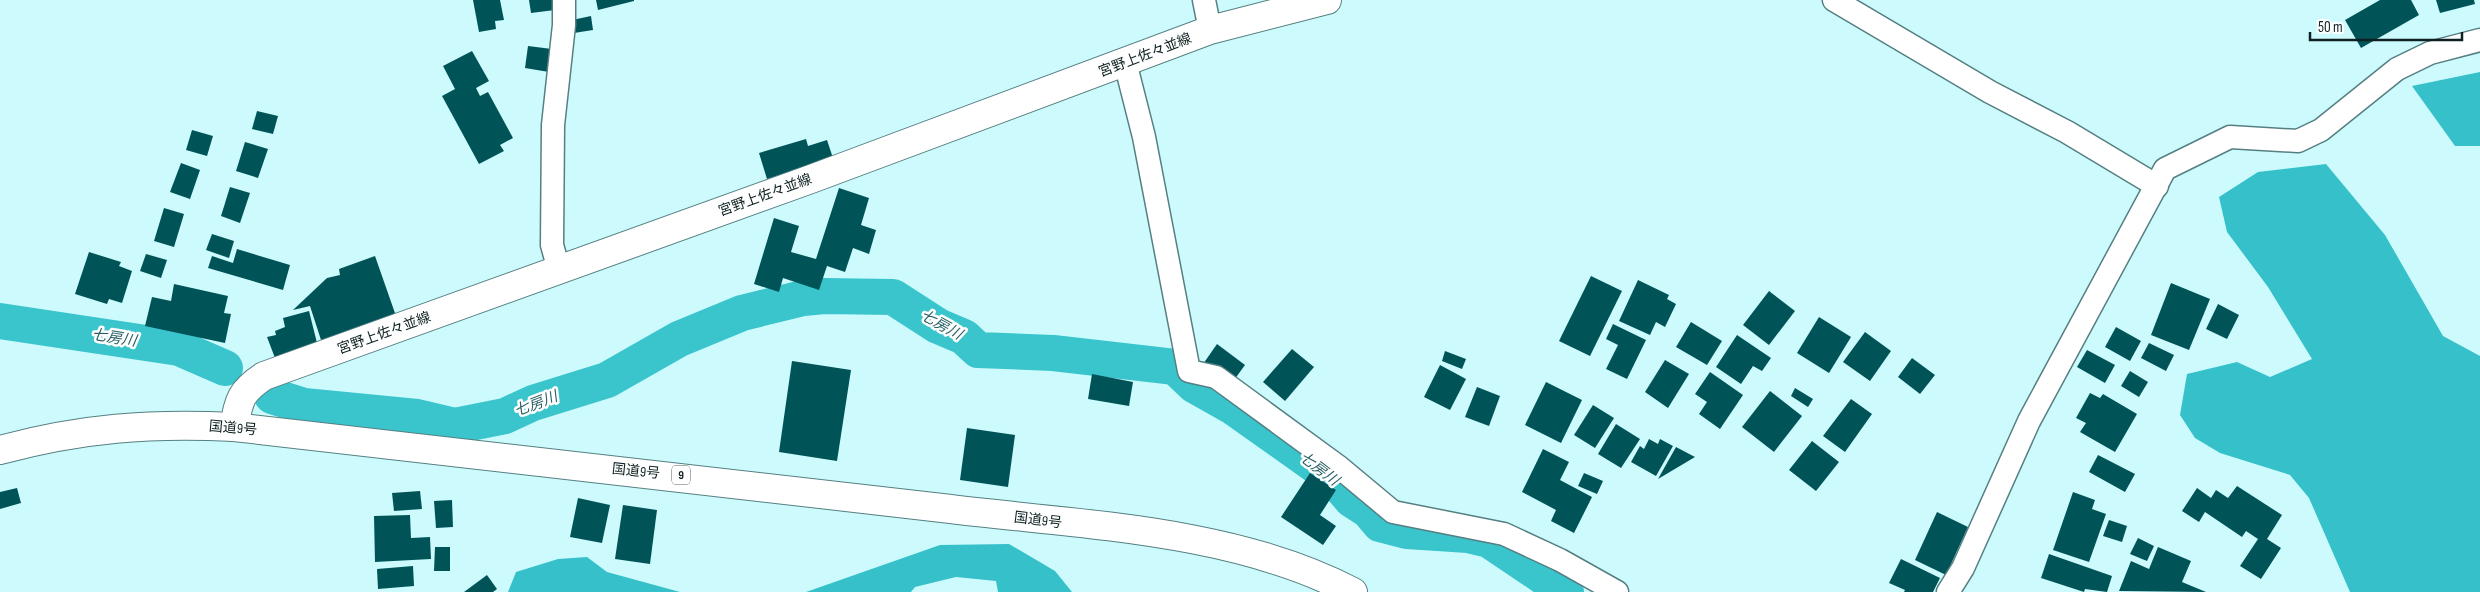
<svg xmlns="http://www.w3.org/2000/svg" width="2480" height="592" font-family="'Sofia Sans Condensed','Noto Sans JP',sans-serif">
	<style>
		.forest { fill: #36c1ca }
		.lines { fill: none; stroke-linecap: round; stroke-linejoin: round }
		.river { stroke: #3ac5cd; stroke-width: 36 }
		.building { fill: #005458 }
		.minor-casing { stroke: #557f82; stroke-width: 25 }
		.major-casing { stroke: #557f82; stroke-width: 30 }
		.highway-casing { stroke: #557f82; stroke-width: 30 }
		.minor { stroke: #fff; stroke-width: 22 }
		.major { stroke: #fff; stroke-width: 28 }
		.highway { stroke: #fff; stroke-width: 28 }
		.labels { text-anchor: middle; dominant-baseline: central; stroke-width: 5; stroke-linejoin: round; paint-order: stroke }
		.shield { fill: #fefefe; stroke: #566363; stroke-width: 1 }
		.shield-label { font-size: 12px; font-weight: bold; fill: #0e2021 }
		.street-label { font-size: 14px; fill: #0e2021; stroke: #fefefe }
		.water-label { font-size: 15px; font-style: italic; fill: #2a6165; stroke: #fefefe }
	</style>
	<rect width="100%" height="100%" fill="#cdfbfd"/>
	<!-- forest -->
	<g class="forest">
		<path d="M2480 72V146H2455L2412 86Z"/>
		<path d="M2326 164 2385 235 2443 336 2480 356V592H2350L2309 498 2290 475 2220 453 2195 438 2180 415 2187 374 2237 362 2270 377 2312 359 2268 287 2227 232 2219 197 2258 172Z"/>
		<path d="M1009 544 1055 571 1072 592H998L996 581 956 577 915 587 911 592H806L940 545Z"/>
		<path d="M587 557 607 572 680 592H508L516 572 558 559Z"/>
	</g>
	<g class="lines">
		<!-- river -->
		<g class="river">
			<path d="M0 321 179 348 225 368"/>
			<path d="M272 396 304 406 417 417 455 426 505 416 533 403 607 380 679 339 742 313 803 298 825 296 893 297 938 326 964 337 978 350 1053 353 1175 367 1194 385 1233 407 1333 478 1352 500 1369 511 1380 524 1407 531 1468 535 1489 540 1566 592"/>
		</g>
	</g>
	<!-- building -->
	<g class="building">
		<path d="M473 0H500L504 20 495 21 496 29 479 32Z"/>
		<path d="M529 0H553L555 10 531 13Z"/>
		<path d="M596 0H634V1L598 10Z"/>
		<path d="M2380 0H2411L2419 15 2361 48 2345 20Z"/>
		<path d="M2436 0H2474L2475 4 2440 13Z"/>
		<path d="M591 16 593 30 574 33 572 20Z"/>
		<path d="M528 46 552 49 549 72 525 68Z"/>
		<path d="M472 51 489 81 476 88 480 96 488 92 513 138 500 145 504 151 479 164 442 96 455 89 443 66Z"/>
		<path d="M257 111 278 116 273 134 252 129Z"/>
		<path d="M192 130 213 136 207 156 186 150Z"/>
		<path d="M806 139 808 146 827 140 833 158 767 179 759 153Z"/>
		<path d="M245 142 268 149 258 178 236 171Z"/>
		<path d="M181 163 200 170 190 199 170 192Z"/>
		<path d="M230 187 250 193 240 223 221 216Z"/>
		<path d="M839 188 869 198 861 225 876 230 869 254 853 248 845 272 827 266 819 290 783 278 779 292 754 284 774 218 799 226 791 252 816 259Z"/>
		<path d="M164 208 184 214 174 247 154 241Z"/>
		<path d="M212 234 234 241 229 258 206 250Z"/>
		<path d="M237 249 290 265 283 290 208 268 212 256 233 263Z"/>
		<path d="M89 252 121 262 119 266 132 271 122 303 109 299 107 304 75 294Z"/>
		<path d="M146 254 167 260 161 278 140 271Z"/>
		<path d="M375 256 396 316 321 340 310 306 293 310 327 278 340 275 339 269Z"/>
		<path d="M1591 276 1622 291 1590 356 1559 341Z"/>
		<path d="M1638 280 1669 295 1667 299 1676 304 1665 327 1656 322 1650 335 1619 321Z"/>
		<path d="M2171 283 2210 299 2189 350 2151 335Z"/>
		<path d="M174 284 228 296 224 313 231 314 225 343 145 326 152 297 171 301Z"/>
		<path d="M1769 291 1795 311 1769 345 1743 325Z"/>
		<path d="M2218 304 2239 315 2227 339 2206 329Z"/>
		<path d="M309 311 317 343 275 358 267 337 276 335 275 331 285 327 283 318Z"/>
		<path d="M1819 317 1851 337 1829 373 1797 353Z"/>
		<path d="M1691 322 1722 341 1707 365 1676 347Z"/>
		<path d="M1613 324 1646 340 1627 379 1606 369 1618 345 1606 339Z"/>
		<path d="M2116 327 2141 341 2130 361 2105 347Z"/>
		<path d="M1865 332 1891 351 1870 381 1843 362Z"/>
		<path d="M1737 335 1771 358 1762 371 1753 366 1741 384 1716 367Z"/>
		<path d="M2149 343 2174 355 2166 371 2141 358Z"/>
		<path d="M1217 344 1245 365 1229 387 1201 367Z"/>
		<path d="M1292 349 1314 367 1285 401 1263 382Z"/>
		<path d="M2087 350 2115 365 2105 383 2077 367Z"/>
		<path d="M1445 351 1466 359 1462 369 1442 361Z"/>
		<path d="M1912 358 1935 375 1920 394 1898 377Z"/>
		<path d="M1665 360 1689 374 1668 408 1645 392Z"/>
		<path d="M792 361 851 370 837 461 779 452Z"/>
		<path d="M1440 365 1466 379 1450 410 1424 397Z"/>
		<path d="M2130 371 2148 382 2139 397 2121 386Z"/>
		<path d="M1710 372 1743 395 1720 429 1699 414 1707 402 1695 394Z"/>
		<path d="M1092 374 1133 382 1129 406 1088 399Z"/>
		<path d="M1546 382 1582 400 1561 443 1525 425Z"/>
		<path d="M1477 387 1500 396 1489 426 1465 417Z"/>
		<path d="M1795 388 1813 399 1808 407 1791 396Z"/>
		<path d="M1770 391 1802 416 1774 452 1742 427Z"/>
		<path d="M2090 393 2100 398 2103 394 2137 414 2115 452 2080 432 2086 423 2076 418Z"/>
		<path d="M1851 399 1872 414 1845 452 1823 436Z"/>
		<path d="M1593 405 1614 418 1595 448 1574 435Z"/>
		<path d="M1616 424 1640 439 1621 468 1598 454Z"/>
		<path d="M967 428 1015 435 1008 487 960 480Z"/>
		<path d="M1649 439 1658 444 1660 439 1673 446 1656 476 1631 462 1640 446 1644 449Z"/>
		<path d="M1812 441 1839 462 1816 491 1789 470Z"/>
		<path d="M1676 447 1695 457 1658 479Z"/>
		<path d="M1543 449 1569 462 1560 480 1592 497 1574 533 1551 521 1556 510 1522 492Z"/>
		<path d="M2098 455 2135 474 2125 492 2089 472Z"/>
		<path d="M1310 473 1336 490 1320 515 1336 526 1323 545 1281 517Z"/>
		<path d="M1584 473 1603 481 1597 494 1578 486Z"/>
		<path d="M2237 486 2282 515 2267 539 2281 548 2261 579 2240 566 2258 539 2246 531 2242 537 2205 512 2199 522 2182 511 2197 488 2211 498 2216 490 2228 498Z"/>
		<path d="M17 488 21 503 0 509V492Z"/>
		<path d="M420 491 422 509 394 511 392 493Z"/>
		<path d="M2073 492 2095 500 2092 509 2106 514 2089 562 2053 550Z"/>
		<path d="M578 498 610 505 602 543 570 537Z"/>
		<path d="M452 500 453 527 436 528 434 501Z"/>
		<path d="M623 505 657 510 650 564 615 559Z"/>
		<path d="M1937 512 1968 527 1946 575 1915 560Z"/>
		<path d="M410 515 411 538 430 537 431 559 375 562 374 516Z"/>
		<path d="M2109 520 2127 526 2122 542 2103 536Z"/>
		<path d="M2138 538 2154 546 2147 561 2130 554Z"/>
		<path d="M435 547H450V571H434Z"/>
		<path d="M2158 547 2191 561 2182 582 2206 592 2119 591 2131 561 2149 569Z"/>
		<path d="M2049 554 2112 576 2107 592 2085 589 2084 592 2041 578Z"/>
		<path d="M1901 559 1940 578 1933 592H1904L1905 590 1889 583Z"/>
		<path d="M413 566 414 586 378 589 377 569Z"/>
		<path d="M487 575 497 589 493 592H464Z"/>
	</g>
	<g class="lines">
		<defs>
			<g id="minor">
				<path d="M1204 0 1210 30"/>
				<path d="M1834 0 1990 92 2067 132 2157 186"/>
				<path d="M1125 62 1144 137 1189 371 1216 377 1339 467 1393 512 1504 534 1560 560 1617 592"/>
				<path d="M559 270 552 245 553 125 564 25V0"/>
				<path d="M1948 592 1963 568 2029 421 2165 169 2230 137 2298 141 2321 130 2397 69 2430 53 2480 40"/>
			</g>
			<path id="major" d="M234 427C239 400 240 392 264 376L811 179 1210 30 1327 0"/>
			<path id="highway" d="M0 450C82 428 149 423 234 427 470 453 706 479 942 508 1077 525 1231 528 1353 592"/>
		</defs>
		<!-- minor casing -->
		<use href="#minor" class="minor-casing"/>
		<!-- major casing -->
		<use href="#major" class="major-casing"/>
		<!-- highway casing -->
		<use href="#highway" class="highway-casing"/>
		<!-- minor -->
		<use href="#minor" class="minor"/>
		<!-- major -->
		<use href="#major" class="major"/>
		<!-- highway -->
		<use href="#highway" class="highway"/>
	</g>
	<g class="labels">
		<!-- shield labels -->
		<rect class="shield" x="672" y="465.5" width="18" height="19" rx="4"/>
		<g class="shield-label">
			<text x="681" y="475">9</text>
		</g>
		<!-- street labels -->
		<g class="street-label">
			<text transform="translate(1145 55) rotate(-21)">宮野上佐々並線</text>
			<text transform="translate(765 195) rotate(-20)">宮野上佐々並線</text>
			<text transform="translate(384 333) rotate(-20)">宮野上佐々並線</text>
			<text transform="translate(233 428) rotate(5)">国道9号</text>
			<text transform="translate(636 471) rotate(6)">国道9号</text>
			<text transform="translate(1038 520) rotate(7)">国道9号</text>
		</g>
		<!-- water labels -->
		<g class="water-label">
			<text transform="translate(941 325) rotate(29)">七房川</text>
			<text transform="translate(114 338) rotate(9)">七房川</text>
			<text transform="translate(536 404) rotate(-21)">七房川</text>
			<text transform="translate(1319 469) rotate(37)">七房川</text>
		</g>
	</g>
	<!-- scale -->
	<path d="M2310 32v8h152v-8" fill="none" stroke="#0e2021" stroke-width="2.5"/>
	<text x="2318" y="32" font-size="15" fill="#0e2021" stroke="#fefefe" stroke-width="4" paint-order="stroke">50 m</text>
</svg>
